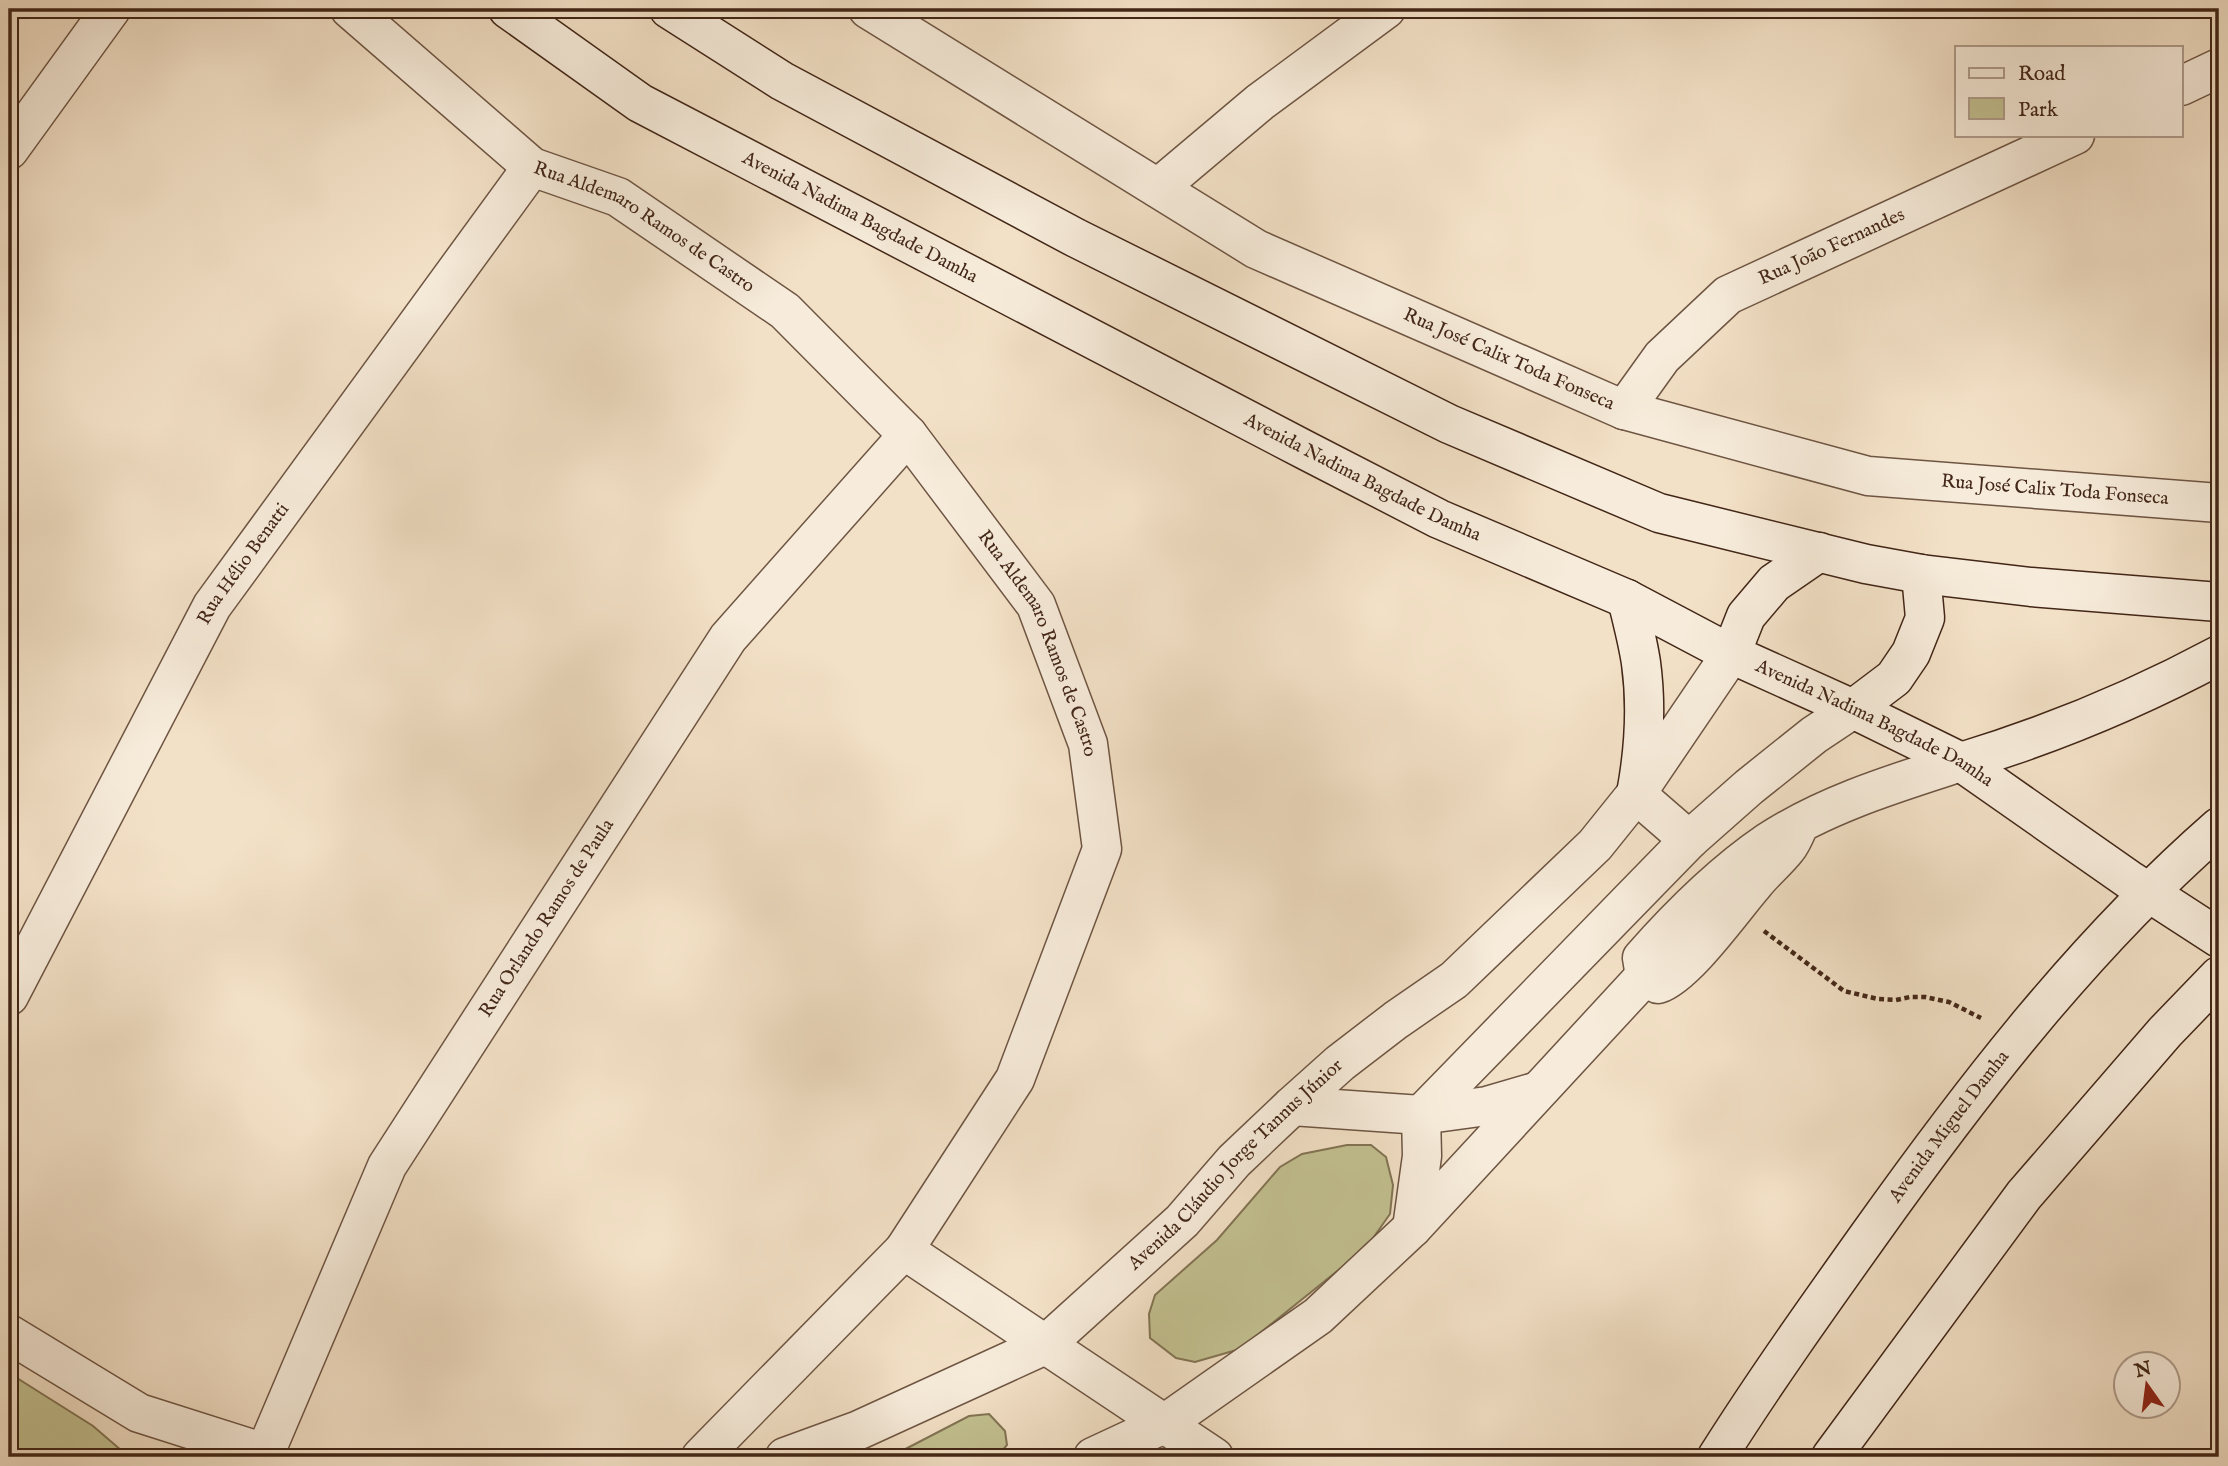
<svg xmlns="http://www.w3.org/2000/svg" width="2228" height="1466" font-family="'IM FELL English',serif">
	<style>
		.green { fill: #c3c191; stroke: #827454; stroke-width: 2 }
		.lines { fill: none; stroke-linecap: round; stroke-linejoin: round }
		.street-casing { stroke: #6e5543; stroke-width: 41 }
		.secondary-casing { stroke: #422617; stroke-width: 41 }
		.path { stroke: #422617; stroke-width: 4.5; stroke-dasharray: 5 3.5; stroke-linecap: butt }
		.street { stroke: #f7ecdb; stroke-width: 38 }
		.secondary { stroke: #f7ecdb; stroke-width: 38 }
		.labels { text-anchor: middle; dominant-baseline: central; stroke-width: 5; stroke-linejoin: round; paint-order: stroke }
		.street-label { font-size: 19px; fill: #422617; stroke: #f7ecdb }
	</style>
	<rect width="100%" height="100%" fill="#f3e1c7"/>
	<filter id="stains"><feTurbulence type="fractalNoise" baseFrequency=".00286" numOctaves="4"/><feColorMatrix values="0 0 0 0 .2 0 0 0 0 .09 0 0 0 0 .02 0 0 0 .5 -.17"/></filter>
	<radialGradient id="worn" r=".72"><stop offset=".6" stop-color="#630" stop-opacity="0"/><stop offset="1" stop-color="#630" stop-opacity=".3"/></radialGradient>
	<!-- green -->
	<g class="green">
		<path d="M1347 1145H1371L1386 1157 1393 1185 1390 1214 1366 1248 1240 1349 1195 1362 1176 1358 1150 1338 1149 1314 1155 1295 1217 1240 1280 1167 1302 1154Z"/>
		<path d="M9 1373 93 1426 129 1457H9Z"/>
		<path d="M989 1414 1005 1431 1007 1445 997 1457H890L969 1416Z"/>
	</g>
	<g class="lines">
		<defs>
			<g id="street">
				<path id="s1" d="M350 9 532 167 618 197 785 311 908 435 1036 605 1088 744 1102 849 1015 1079 904 1250 701 1457"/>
				<path id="s2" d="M868 9 1256 249 1624 410 1868 476 2219 503"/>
				<path d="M2181 86 2219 68"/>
				<path d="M9 150 111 9"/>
				<path d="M1158 188 1260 102 1386 9"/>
				<path id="s3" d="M1624 410 1662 357 1728 295 2075 135"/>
				<path d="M1636 794 1689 840"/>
				<path d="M1799 825C1796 832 1792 842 1787 848 1777 861 1764 871 1754 884 1733 908 1686 975 1658 984L1645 976 1642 958C1680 915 1721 874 1768 842 1826 804 1896 783 1961 762"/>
				<path id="s4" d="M9 996 212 606 532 167"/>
				<path d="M1292 1106 1421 1115 1487 1106 1535 1092"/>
				<path d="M1412 1228 1422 1156 1421 1115 1689 840 1749 787 1814 735 1853 709"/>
				<path d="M904 1250 1214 1457"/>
				<path id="s5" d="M9 1334 139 1413 265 1453 387 1166 728 638 908 435"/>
				<path id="s6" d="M785 1457 859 1430 1045 1345 1182 1221 1234 1161 1292 1106 1340 1063 1396 1020 1454 980 1595 845 1636 794 1731 654"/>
				<path d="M1093 1457 1164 1424 1318 1316 1412 1228 1645 976"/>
			</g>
			<g id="secondary">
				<path id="s7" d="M508 9 640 103 1307 451 1439 519 1627 599 1731 654 1853 709 1961 762 2131 881 2219 938"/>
				<path d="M669 9 782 81 1076 238 1449 424 1659 513 1866 564 1921 574 2031 587 2219 602"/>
				<path d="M1627 599C1632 620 1638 642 1641 663 1647 707 1644 751 1636 794"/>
				<path d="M1731 654 1746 616 1774 583 1819 552"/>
				<path d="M1853 709 1894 678 1911 653 1925 618 1921 574"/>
				<path d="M1961 762C2050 735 2137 699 2219 655"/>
				<path id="s8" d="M1717 1457C1765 1381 1817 1308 1869 1235 1973 1089 2084 945 2219 827"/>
				<path d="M1831 1457 2024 1195 2165 1032 2219 976"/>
			</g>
		</defs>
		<!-- street casing -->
		<use href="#street" class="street-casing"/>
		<!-- secondary casing -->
		<use href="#secondary" class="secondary-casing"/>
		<!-- path -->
		<path class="path" d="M1764 931 1844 991 1878 999 1896 1000 1910 997H1925L1949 1002 1981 1018"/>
		<!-- street -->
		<use href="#street" class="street"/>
		<!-- secondary -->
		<use href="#secondary" class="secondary"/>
	</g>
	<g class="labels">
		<!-- street labels -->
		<g class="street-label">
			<text stroke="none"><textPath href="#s7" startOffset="410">Avenida Nadima Bagdade Damha</textPath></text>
			<text stroke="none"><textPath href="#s1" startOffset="369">Rua Aldemaro Ramos de Castro</textPath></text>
			<text stroke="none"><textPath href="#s3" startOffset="270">Rua João Fernandes</textPath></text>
			<text stroke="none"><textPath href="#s2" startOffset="732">Rua José Calix Toda Fonseca</textPath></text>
			<text stroke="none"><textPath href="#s7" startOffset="976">Avenida Nadima Bagdade Damha</textPath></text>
			<text stroke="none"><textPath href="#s2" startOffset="1298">Rua José Calix Toda Fonseca</textPath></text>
			<text stroke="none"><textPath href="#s4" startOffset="492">Rua Hélio Benatti</textPath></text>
			<text stroke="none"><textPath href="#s1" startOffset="957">Rua Aldemaro Ramos de Castro</textPath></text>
			<text stroke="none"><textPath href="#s7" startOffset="1544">Avenida Nadima Bagdade Damha</textPath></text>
			<text stroke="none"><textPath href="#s5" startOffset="891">Rua Orlando Ramos de Paula</textPath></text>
			<text stroke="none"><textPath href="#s8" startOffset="404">Avenida Miguel Damha</textPath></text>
			<text stroke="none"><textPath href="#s6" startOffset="546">Avenida Cláudio Jorge Tannus Júnior</textPath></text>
		</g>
	</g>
	<!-- margin -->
	<rect width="2228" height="1466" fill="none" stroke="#f3e1c7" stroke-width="35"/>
	<rect x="10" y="10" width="2207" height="1445" fill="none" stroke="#422617" stroke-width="3.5"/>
	<rect x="18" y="18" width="2193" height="1431" fill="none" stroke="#422617" stroke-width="2"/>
	<!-- legend -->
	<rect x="1955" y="46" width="228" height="91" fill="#f7ecdb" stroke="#af9d8d" stroke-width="2"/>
	<rect x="1969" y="68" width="35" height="10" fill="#f7ecdb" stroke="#af9d8d" stroke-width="2"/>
	<text x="2018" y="80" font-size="21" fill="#422617">Road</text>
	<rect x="1969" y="98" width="35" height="21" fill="#c3c191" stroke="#af9d8d" stroke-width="2"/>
	<text x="2018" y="116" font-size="21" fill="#422617">Park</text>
	<!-- north arrow -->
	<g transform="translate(2147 1385) rotate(346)"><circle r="33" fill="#f7ecdb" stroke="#af9d8d" stroke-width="2"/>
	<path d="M0-5L12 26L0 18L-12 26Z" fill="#8f2418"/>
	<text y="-10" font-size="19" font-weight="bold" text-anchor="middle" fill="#422617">N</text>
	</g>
	<rect width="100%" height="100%" filter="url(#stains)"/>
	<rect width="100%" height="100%" fill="url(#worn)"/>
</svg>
